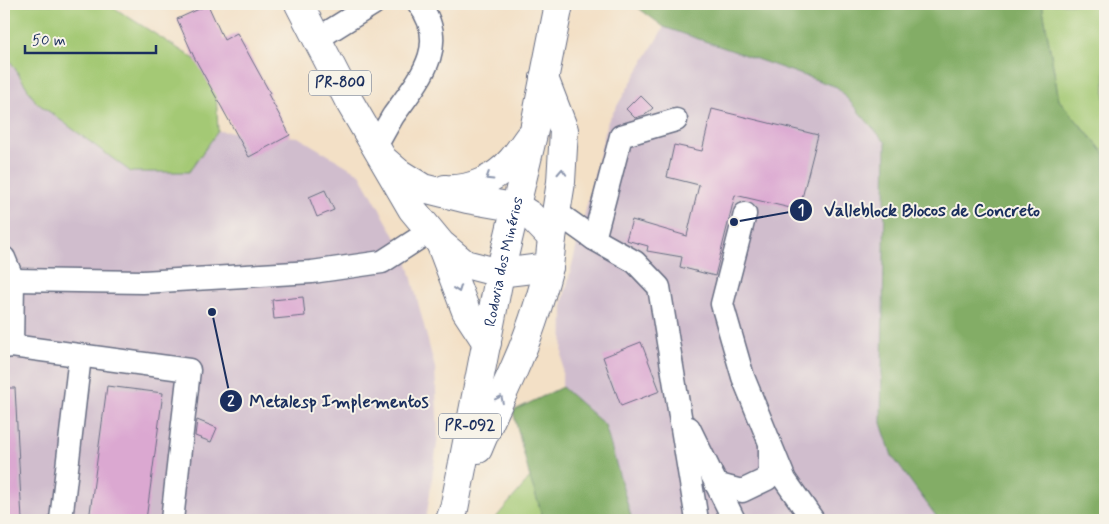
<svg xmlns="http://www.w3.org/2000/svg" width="1109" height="524" font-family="Mynerve,sans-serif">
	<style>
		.industrial { fill: #d0bdcd }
		.green { fill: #a4c974; stroke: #607c69 }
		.forest { fill: #83ad66; stroke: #4f6e62 }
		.building { fill: #dba8d1 }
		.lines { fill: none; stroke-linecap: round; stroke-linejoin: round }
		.minor-casing { stroke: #676d82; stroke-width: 25 }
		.major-casing { stroke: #676d82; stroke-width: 30 }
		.minor { stroke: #fff; stroke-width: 22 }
		.major { stroke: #fff; stroke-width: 28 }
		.oneway { stroke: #8d97ae }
		.labels { text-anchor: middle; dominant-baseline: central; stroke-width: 4; stroke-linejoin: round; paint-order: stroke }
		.shield { fill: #f7f3e8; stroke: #5d6a87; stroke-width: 1 }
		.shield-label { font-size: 15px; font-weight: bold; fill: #1b2f5e }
		.street-label { font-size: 16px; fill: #1b2f5e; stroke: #f7f3e8 }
		.leader { fill: none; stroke: #1b2f5e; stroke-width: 2 }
		.callout-dot { fill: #1b2f5e; stroke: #f7f3e8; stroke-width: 2 }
		.mark-label { font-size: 15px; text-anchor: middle; font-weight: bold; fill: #fff }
		.callout-label { font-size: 18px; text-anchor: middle; font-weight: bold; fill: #1b2f5e; stroke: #f7f3e8; stroke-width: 4; stroke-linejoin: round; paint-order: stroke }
	</style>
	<rect width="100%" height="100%" fill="#f7f3e8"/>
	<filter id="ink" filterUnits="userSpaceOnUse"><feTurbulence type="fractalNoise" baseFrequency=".02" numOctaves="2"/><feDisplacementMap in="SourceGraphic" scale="10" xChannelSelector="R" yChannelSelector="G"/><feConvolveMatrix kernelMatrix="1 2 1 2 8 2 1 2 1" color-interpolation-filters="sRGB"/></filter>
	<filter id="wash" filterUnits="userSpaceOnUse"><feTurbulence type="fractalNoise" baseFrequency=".0096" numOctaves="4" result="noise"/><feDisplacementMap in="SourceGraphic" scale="20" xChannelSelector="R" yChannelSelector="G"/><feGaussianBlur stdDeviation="1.12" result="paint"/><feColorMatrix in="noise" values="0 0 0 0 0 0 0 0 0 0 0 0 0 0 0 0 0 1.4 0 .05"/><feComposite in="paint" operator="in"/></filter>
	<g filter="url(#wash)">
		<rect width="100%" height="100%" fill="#f3e0c6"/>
		<!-- industrial -->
		<g class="industrial">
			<path d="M664 27 837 87 886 143 881 423 892 456 939 520H632L605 425 562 387 563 301 608 121Z"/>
			<path d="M4 51 36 102 189 172 218 131 298 137 360 174 406 256 435 368 438 437 426 520H4Z"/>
		</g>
		<!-- green -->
		<g class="green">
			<path d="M4 4H108L215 72 218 131 189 172H131L36 102 4 51Z"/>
			<path d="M1042 4H1105V154L1059 100Z"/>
			<path d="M530 478 544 520H494Z"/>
		</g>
		<!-- forest -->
		<g class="forest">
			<path d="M633 4H1042L1059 100 1105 154V520H939L892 456 881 423 886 143 837 87 664 27Z"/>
			<path d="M562 387 605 425 632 520H544L530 478 513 411Z"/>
		</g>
		<g id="blocks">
			<!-- building -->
			<g class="building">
				<path d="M208 5 224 40 237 33 270 93 268 94 290 135 249 157 194 57 177 19Z"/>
				<path d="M640 95 653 108 645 115 635 118 626 109Z"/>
				<path d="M712 109 818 135 799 210 735 195 715 276 680 267 682 257 647 251 648 246 626 240 632 220 687 236 699 185 667 177 674 145 702 151Z"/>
				<path d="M325 190 334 210 317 217 309 197Z"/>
				<path d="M303 297 305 316 274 319 272 300Z"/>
				<path d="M641 342 660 391 621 406 603 357Z"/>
				<path d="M107 386 163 393 146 520H89Z"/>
				<path d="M4 388H15L22 520H4Z"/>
				<path d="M197 420 217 428 211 442 195 436Z"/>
			</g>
		</g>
	</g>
	<g filter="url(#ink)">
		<use href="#blocks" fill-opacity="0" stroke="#676d82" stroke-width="1"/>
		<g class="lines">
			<defs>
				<g id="minor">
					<path d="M317 39 373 4"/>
					<path d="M376 146C382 136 387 126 393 116 418 81 451 46 419 4"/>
					<path d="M556 212 594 239 635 262 659 287 697 520"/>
					<path d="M745 214 722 304 743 377 785 480 813 520"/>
					<path d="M594 239 621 136 676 120"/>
					<path d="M4 258 13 280 12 346"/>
					<path d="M13 280 143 282 312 272 382 262 430 231"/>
					<path d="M4 347 12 346 189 370 172 520"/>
					<path d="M689 428 734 520"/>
					<path d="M716 484 742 491 767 479 770 470V448"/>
					<path d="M61 520 80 356"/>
				</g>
				<g id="major">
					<path d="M299 4 349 101 412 209 441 244 465 264 500 273 549 267 552 238 530 215 519 208 467 199 423 188 399 173 384 160"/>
					<path d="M544 78 564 130 561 182 552 238"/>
					<path d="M445 189C469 191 496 179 512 160 518 153 523 145 529 137"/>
					<path d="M441 245 466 311 487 343"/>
					<path d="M478 449C489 422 502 396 514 369 529 336 540 301 549 267"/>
					<path id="s1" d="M450 520 454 509 500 273 534 130 559 4"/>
				</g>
			</defs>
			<!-- minor casing -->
			<use href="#minor" class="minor-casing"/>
			<!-- major casing -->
			<use href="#major" class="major-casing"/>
			<!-- minor -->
			<use href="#minor" class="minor"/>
			<!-- major -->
			<use href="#major" class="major"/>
		</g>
		<!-- one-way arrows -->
		<defs><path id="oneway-chevron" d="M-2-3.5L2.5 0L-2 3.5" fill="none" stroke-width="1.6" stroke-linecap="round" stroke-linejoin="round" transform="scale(1.25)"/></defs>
		<g class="oneway">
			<use href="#oneway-chevron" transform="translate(562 172) rotate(-87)"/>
			<use href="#oneway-chevron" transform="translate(489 177) rotate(148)"/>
			<use href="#oneway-chevron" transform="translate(458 289) rotate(70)"/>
			<use href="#oneway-chevron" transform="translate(500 399) rotate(-64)"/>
		</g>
	</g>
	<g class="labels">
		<!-- shield labels -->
		<g class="shield">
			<rect x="309" y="70.5" width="62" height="25" rx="4"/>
			<rect x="439" y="413.5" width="62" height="25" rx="4"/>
		</g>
		<g class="shield-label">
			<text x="340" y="83">PR-800</text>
			<text x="470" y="426">PR-092</text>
		</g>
		<!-- street labels -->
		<g class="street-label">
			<text stroke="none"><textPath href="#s1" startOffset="264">Rodovia dos Minérios</textPath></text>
		</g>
	</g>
	<!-- callouts -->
	<path class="leader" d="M734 222L801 210M212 312L231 401"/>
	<g class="callout-dot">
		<circle cx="734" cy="222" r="5"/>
		<circle cx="212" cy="312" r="5"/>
		<circle cx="801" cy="210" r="12"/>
		<circle cx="231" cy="401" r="12"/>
	</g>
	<g class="mark-label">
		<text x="801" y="215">1</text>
		<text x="231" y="406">2</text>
	</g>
	<g class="callout-label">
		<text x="932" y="216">Valleblock Blocos de Concreto</text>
		<text x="339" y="407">Metalesp Implementos</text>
	</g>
	<!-- margin -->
	<rect width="1109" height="524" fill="none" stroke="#f7f3e8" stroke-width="20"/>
	<!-- scale -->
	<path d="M25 45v8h131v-8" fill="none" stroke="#1b2f5e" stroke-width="2.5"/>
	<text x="32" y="45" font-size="15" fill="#1b2f5e" stroke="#f7f3e8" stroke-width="4" paint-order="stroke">50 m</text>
</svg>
